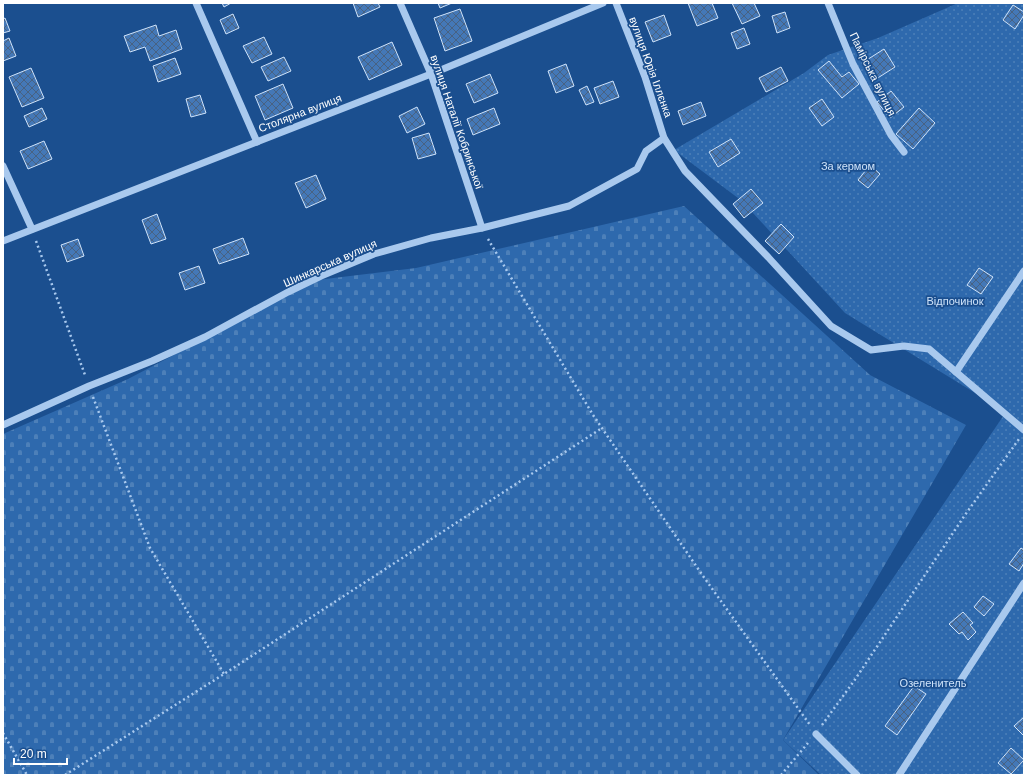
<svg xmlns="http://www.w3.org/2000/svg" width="1027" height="778" font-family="Helvetica,sans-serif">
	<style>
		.cemetery { fill: url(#cemetery-stones) }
		.garden { fill: url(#garden-dots) }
		.building { fill: url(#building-cross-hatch); stroke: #cfe3fa }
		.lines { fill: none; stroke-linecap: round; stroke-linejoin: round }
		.path { stroke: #a9c9ee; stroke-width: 2.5; stroke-dasharray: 2 3; stroke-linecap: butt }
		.minor { stroke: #a9c9ee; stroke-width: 7 }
		.labels { text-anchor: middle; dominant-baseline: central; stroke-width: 3.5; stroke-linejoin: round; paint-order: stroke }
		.street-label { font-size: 11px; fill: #fff; stroke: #1b4f8f }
		.park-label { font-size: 11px; fill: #cfe3fa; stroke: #1b4f8f }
	</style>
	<defs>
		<pattern id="cemetery-stones" width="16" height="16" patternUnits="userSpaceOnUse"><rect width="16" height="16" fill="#2e69ad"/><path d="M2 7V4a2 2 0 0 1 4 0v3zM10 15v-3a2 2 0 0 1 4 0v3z" fill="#4d80b9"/></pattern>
		<pattern id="garden-dots" width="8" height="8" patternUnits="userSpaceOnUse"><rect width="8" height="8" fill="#2e69ad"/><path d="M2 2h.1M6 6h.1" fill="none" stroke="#4d80b9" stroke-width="1.8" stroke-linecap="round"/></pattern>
		<pattern id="building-cross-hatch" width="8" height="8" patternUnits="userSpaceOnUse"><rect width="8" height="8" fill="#4478b7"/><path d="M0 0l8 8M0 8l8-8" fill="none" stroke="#486282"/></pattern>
	</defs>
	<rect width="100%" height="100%" fill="#1b4f8f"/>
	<!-- cemetery -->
	<path class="cemetery" d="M684 206 870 375 966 425 783 740 819 775H3V434L128 379 317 280 416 268Z"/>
	<!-- garden -->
	<path class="garden" d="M958 3H1024V775H821L783 740 1006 412 845 313 742 201 674 150 804 73 828 55 878 38Z"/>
	<!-- building -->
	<g class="building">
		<path d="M222 3H231L224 7Z"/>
		<path d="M353 3H378L380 7 358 17Z"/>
		<path d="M438 3H452L440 8Z"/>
		<path d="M688 3H712L718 18 697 26Z"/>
		<path d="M732 3H754L760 16 742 24Z"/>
		<path d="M1013 5 1024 12V15L1015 29 1003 20Z"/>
		<path d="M460 9 472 41 445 51 434 18Z"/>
		<path d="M785 12 790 28 777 33 772 16Z"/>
		<path d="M233 14 239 28 226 34 220 20Z"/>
		<path d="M664 15 671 35 653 42 645 22Z"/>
		<path d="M5 18 10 31 3 33V19Z"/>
		<path d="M156 25 159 36 176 30 182 49 150 61 145 47 130 52 124 36Z"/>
		<path d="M744 28 750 44 737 49 731 33Z"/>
		<path d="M264 37 272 54 252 63 243 46Z"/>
		<path d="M9 38 16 56 3 61V41Z"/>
		<path d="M392 42 402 65 369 80 358 57Z"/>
		<path d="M884 49 895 67 873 81 862 63Z"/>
		<path d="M284 57 291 71 268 81 261 67Z"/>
		<path d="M175 58 181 74 158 82 153 66Z"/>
		<path d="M829 61 842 77 849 72 859 84 842 98 818 70Z"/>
		<path d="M566 64 574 86 556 93 548 71Z"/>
		<path d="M781 67 788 81 766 92 759 78Z"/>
		<path d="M31 68 44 98 22 107 9 77Z"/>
		<path d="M490 74 498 93 474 103 466 84Z"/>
		<path d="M613 81 619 97 600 104 594 88Z"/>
		<path d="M283 84 293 108 265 120 255 96Z"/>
		<path d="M587 86 594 102 586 105 579 90Z"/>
		<path d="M891 91 904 107 890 118 877 102Z"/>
		<path d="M200 95 206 113 191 117 186 99Z"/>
		<path d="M822 99 834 117 822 126 809 108Z"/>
		<path d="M701 102 706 116 683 125 678 111Z"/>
		<path d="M417 107 425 124 407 133 399 116Z"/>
		<path d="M42 108 47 119 29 127 24 116Z"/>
		<path d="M494 108 500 124 473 135 467 119Z"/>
		<path d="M919 108 935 123 913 149 896 134Z"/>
		<path d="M429 133 436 154 418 159 412 138Z"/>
		<path d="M731 139 740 153 718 167 709 152Z"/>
		<path d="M44 141 52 159 28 169 20 151Z"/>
		<path d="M870 165 880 174 868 188 858 180Z"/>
		<path d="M316 175 326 199 306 208 295 183Z"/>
		<path d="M751 189 763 203 744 218 733 204Z"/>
		<path d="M157 214 166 239 151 244 142 220Z"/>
		<path d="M781 224 794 237 779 254 765 241Z"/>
		<path d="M243 238 249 254 219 264 213 249Z"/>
		<path d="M78 239 84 256 67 262 61 245Z"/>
		<path d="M199 266 205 283 185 290 179 273Z"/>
		<path d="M979 268 993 277 981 294 967 285Z"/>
		<path d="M1021 548 1024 550V563L1019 571 1009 564Z"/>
		<path d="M983 596 994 604 984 616 974 607Z"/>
		<path d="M963 612 973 623 970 625 976 632 968 640 962 632 959 634 949 624Z"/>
		<path d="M914 686 926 694 897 735 885 726Z"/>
		<path d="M1024 717V736L1014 726Z"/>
		<path d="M1011 748 1024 760 1011 774 998 763Z"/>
	</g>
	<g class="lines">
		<!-- path -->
		<g class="path">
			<path d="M488 239 593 415 703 576 810 725"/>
			<path d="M36 241 85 375"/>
			<path d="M93 397 150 548 224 674"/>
			<path d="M822 725 854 681 965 515 1019 439"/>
			<path d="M3 733 27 775"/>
			<path d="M65 775 224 674 602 428"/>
			<path d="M781 775 808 743"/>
		</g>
		<!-- minor -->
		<g class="minor">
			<path d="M196 3 257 142"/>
			<path d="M400 3 431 74 482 228"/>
			<path d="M616 3 645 77 664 138 685 171 768 257 831 326 871 350 904 346 929 349 1024 430"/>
			<path d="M828 3 853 64 891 135 904 152"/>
			<path d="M3 166 32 229"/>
			<path d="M3 241 431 74 603 3"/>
			<path d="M956 372 1024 271"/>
			<path d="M3 425 89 386 152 361 205 337 288 292 321 276 374 254 431 238 482 228 569 206 637 169 646 151 664 138"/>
			<path d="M816 734 857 775"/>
			<path d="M899 775 1024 583"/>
		</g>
	</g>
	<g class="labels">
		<!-- street labels -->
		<g class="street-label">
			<text transform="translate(651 67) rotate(70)">вулиця Юрія Іллєнка</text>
			<text transform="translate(873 74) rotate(64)">Памірська вулиця</text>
			<text transform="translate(300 113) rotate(-21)">Столярна вулиця</text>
			<text transform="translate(457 122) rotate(71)">вулиця Наталії Кобринської</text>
			<text transform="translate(330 263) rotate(-24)">Шинкарська вулиця</text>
		</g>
		<!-- park labels -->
		<g class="park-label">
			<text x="848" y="166">За кермом</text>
			<text x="955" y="301">Відпочинок</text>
			<text x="933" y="683">Озеленитель</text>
		</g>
	</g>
	<!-- border -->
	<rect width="1027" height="778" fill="none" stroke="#ffffff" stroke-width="8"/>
	<!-- scale -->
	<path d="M14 758v6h53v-6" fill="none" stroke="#ffffff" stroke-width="2"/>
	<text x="20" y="758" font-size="12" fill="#ffffff" stroke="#1b4f8f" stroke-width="3" paint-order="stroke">20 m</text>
</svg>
